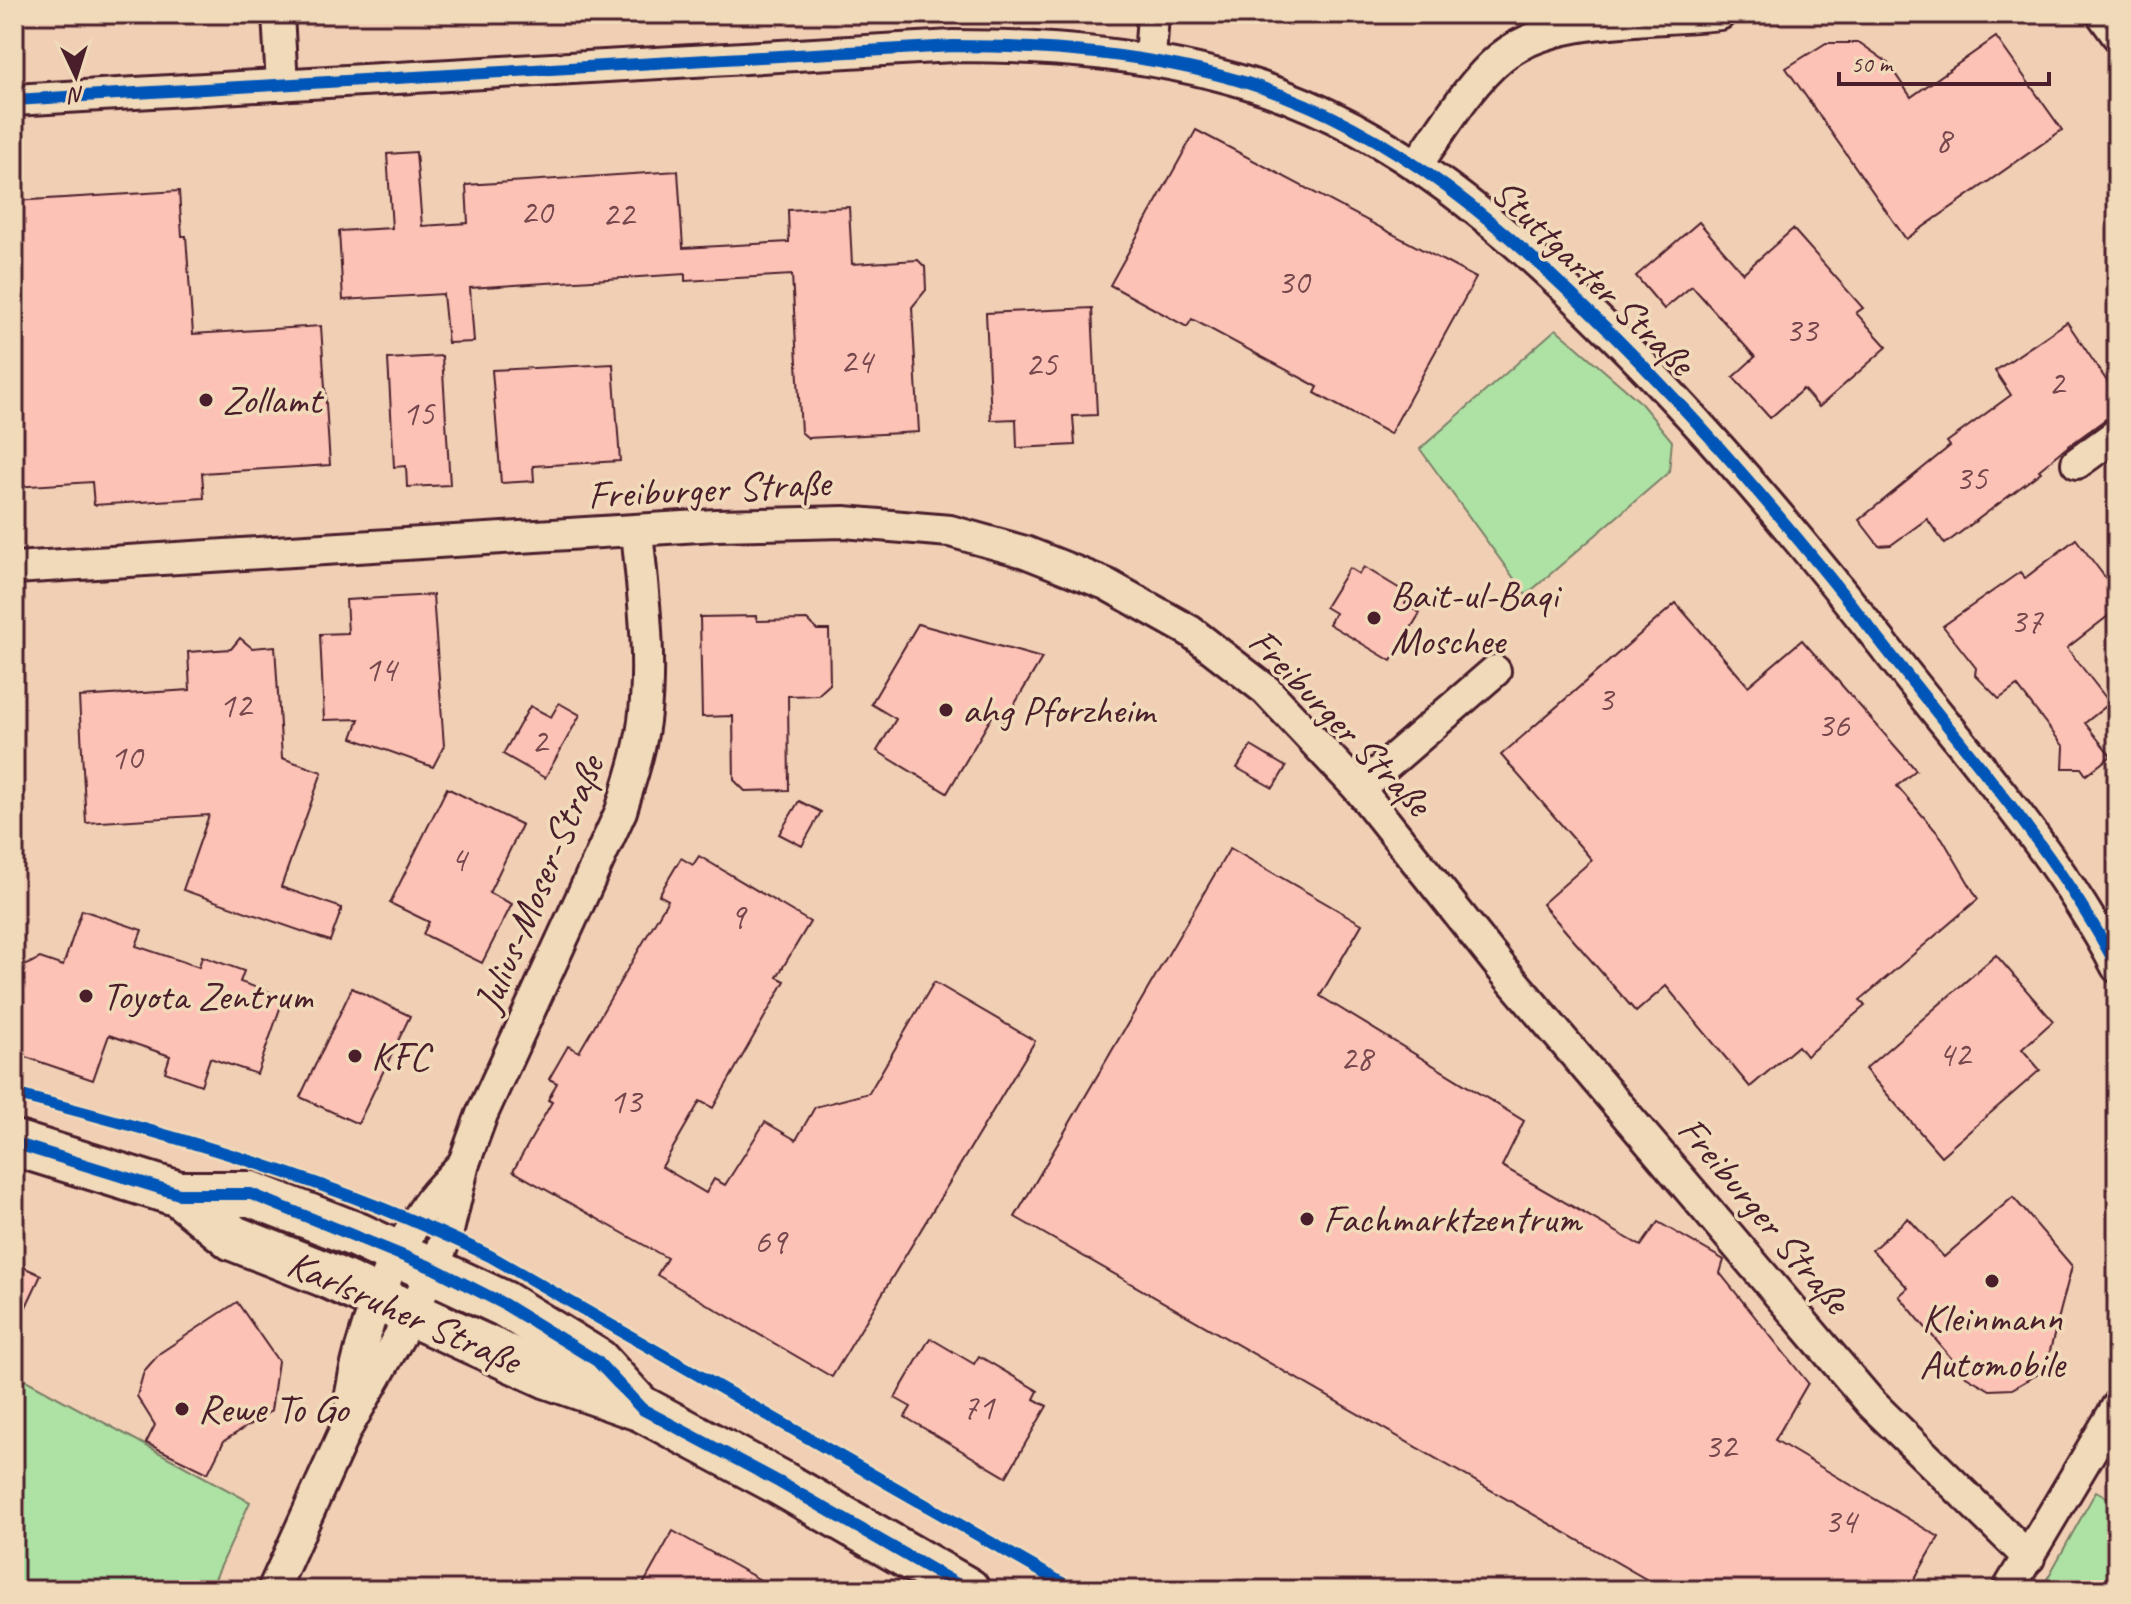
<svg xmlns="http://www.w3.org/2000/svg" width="2131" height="1604" font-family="Caveat,sans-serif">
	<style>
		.built { fill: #f1cfb5 }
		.green { fill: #ade2a4; stroke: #7c8068; stroke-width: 2 }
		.building { fill: #fcc2b5; stroke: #4a1f2b; stroke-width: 2 }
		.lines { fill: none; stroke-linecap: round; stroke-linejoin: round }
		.street-casing { stroke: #4a1f2b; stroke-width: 36 }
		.primary-casing { stroke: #4a1f2b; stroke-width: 50 }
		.street { stroke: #f1daba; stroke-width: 30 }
		.primary { stroke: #f1daba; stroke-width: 44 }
		.cycleway-casing { stroke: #f1daba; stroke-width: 17 }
		.cycleway { stroke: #0057b8; stroke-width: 12 }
		.poi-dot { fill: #4a1f2b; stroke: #f1daba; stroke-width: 3 }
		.labels { text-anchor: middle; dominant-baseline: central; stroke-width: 7; stroke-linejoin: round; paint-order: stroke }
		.number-label { font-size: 36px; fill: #76484e }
		.street-label { font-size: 40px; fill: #4a1f2b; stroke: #f1daba }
		.poi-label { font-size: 40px; fill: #4a1f2b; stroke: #f1daba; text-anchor: start }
	</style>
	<rect width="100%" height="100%" fill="#f1daba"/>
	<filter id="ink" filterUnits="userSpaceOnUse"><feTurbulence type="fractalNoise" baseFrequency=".0125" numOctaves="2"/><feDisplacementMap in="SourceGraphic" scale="16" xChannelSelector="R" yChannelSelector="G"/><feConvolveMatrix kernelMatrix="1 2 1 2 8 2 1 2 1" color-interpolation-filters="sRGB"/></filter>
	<g filter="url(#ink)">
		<!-- built -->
		<rect class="built" x="14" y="14" width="2103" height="1576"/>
		<!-- green -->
		<g class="green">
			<path d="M1556 329 1639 401 1672 441 1669 472 1526 595 1420 449Z"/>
			<path d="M20 1377 250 1502 210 1590H14V1390Z"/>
			<path d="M2096 1491 2117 1503V1590H2041Z"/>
		</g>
		<!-- building -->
		<g class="building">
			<path d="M1996 37 2062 130 1906 239 1786 68 1826 43H1860L1887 62 1911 97Z"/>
			<path d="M1196 130 1476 278 1390 434 1315 393 1318 387 1192 319 1187 327 1110 285Z"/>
			<path d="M416 152 422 226 468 223 466 185 678 171 683 248 789 242 788 210 849 207 852 264 918 260 925 267 926 290 912 307 919 432 808 438 801 432 792 275 685 281V274L470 288 474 342 448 343 443 294 343 300 339 231 392 228 387 154Z"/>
			<path d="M179 191 182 236H186L193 334 321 326 330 465 202 473 204 498 94 505 92 482 14 487V201Z"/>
			<path d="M1699 222 1743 273 1793 229 1863 308 1856 313 1887 347 1819 407 1803 389 1770 418 1733 377 1755 357 1692 286 1664 309 1636 276Z"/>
			<path d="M1092 308 1097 415 1073 416 1075 445 1017 448 1016 419 991 420 986 313Z"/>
			<path d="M2067 322 2117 396V416L2106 419 2066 448 2039 470 2041 472 1945 544 1927 519 1891 545 1879 546 1859 520 1950 446 1947 442 2011 395 1995 371Z"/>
			<path d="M442 356 450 485 407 487 406 466 394 467 388 359Z"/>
			<path d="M613 364 620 461 533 466 534 481 501 483 492 370Z"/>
			<path d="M2076 539 2117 593V609L2067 648 2110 703 2085 723 2111 756 2086 775 2081 768H2063L2064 747 2017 686 1999 699 1975 675 1976 668 1943 626 2020 572 2025 578Z"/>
			<path d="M1364 567 1410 595 1405 604 1420 613 1391 661 1329 624 1335 613 1325 607 1349 568 1359 574Z"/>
			<path d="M433 595 444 746 433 767 352 738 359 719 324 720 320 634 348 633 346 600Z"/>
			<path d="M1676 603 1748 686 1802 640 1916 770 1897 786 1942 838 1978 899 1860 1000 1865 1006 1806 1056 1798 1046 1750 1087 1666 986 1636 1012 1542 904 1592 860 1501 755Z"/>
			<path d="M756 616 757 621 807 620 817 630H829L830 684 818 695 788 696 789 790 745 791 734 780 733 716 702 717 700 617Z"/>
			<path d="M918 624 1042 658 1004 722 993 715 947 793 877 751 896 719 871 704Z"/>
			<path d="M240 638 252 648 275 646 282 758 322 772 281 887 342 908 330 941 183 890 209 815 86 823 79 697 190 690 188 652 231 649Z"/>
			<path d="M559 703 580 715 545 778 503 754 530 706 551 717Z"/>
			<path d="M1251 746 1286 767 1273 788 1237 768Z"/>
			<path d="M447 788 522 825 489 893 512 904 482 963 423 934 429 922 390 903Z"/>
			<path d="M799 801 821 812 802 846 779 834Z"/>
			<path d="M1230 848 1362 924 1320 996 1524 1121 1502 1166 1641 1246 1658 1222 1724 1260 1720 1273 1808 1383 1775 1440 1939 1537 1908 1590H1665L1015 1217Z"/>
			<path d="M699 856 810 922 777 977 785 981 713 1108 700 1101 662 1167 706 1193 714 1179 725 1185 765 1122 796 1140 815 1107 869 1093 934 982 1035 1041 832 1377 657 1275 667 1258 513 1171 552 1102 548 1100 557 1083 549 1079 568 1046 579 1052 668 900 659 895 681 858 693 865Z"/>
			<path d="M82 910 142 930 136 946 199 967 202 956 244 971 240 982 284 997 257 1074 210 1058 201 1085 165 1072 170 1056 109 1035 93 1080 14 1053V971L40 958 63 966Z"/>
			<path d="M1996 955 2053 1021 2022 1049 2040 1070 1941 1156 1865 1069Z"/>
			<path d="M352 988 410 1016 358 1124 300 1097Z"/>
			<path d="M2013 1197 2072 1266 2045 1370 2012 1389 1990 1390 1966 1376 1899 1296 1908 1288 1872 1250 1908 1218 1944 1257Z"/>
			<path d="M14 1263 41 1275 14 1332Z"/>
			<path d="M237 1302 278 1361 271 1411 224 1441 208 1473 146 1443 155 1425 137 1396 144 1371 160 1353Z"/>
			<path d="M930 1338 974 1364 979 1356 1038 1391 1034 1399 1047 1406 1006 1477 905 1417 911 1407 895 1398Z"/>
			<path d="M673 1531 778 1590H640Z"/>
		</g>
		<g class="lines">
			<defs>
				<g id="street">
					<path d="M278 14 282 85"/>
					<path d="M2102 14 2117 35"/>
					<path d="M1150 59 1153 14"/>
					<path d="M14 100 953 46C1053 46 1151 54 1247 83 1395 128 1509 231 1616 338 1714 436 1803 542 1888 651 1967 753 2057 852 2117 967"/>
					<path d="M1417 164C1443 129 1467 86 1500 58 1552 14 1655 22 1720 14"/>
					<path d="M2077 463 2117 434"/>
					<path d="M14 568 716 525 844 522 950 531 1025 552 1106 584 1190 631 1266 690 1359 789 1504 971 1871 1403 2029 1558"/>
					<path d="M1359 789 1495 671"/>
					<path d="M350 1399C360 1334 389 1259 427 1205 437 1190 452 1177 464 1163"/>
					<path d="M273 1590 346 1429 412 1314 433 1268 447 1235 464 1163 482 1114 621 811C630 781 640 752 644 721 652 659 643 594 637 531"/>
					<path d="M2008 1590 2117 1407"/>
				</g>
				<g id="primary">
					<path d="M14 1143 179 1194H251L357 1235 504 1304 597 1361 637 1405"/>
					<path d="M179 1194 233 1238 324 1274 548 1376 642 1409 779 1482 967 1590"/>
				</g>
			</defs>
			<!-- street casing -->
			<use href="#street" class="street-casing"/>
			<!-- primary casing -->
			<use href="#primary" class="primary-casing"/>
			<!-- street -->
			<use href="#street" class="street"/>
			<!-- primary -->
			<use href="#primary" class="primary"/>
			<defs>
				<g id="cycleway">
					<path d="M14 100 953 46C1053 46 1151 54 1247 83 1395 128 1509 231 1616 338 1714 436 1803 542 1888 651 1967 753 2057 852 2117 967"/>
					<path d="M14 1094C177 1136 339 1182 490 1256L1074 1590"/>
					<path d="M14 1143 179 1194H251L433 1268 504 1304 597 1361 642 1409 779 1482 967 1590"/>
				</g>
			</defs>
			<!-- cycleway casing -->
			<use href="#cycleway" class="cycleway-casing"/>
			<!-- cycleway -->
			<use href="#cycleway" class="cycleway"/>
		</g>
	</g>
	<!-- markers -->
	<g class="poi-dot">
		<circle cx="206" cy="400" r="8"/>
		<circle cx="1374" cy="618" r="8"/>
		<circle cx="946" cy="710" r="8"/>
		<circle cx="86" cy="996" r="8"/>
		<circle cx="355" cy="1056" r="8"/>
		<circle cx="1307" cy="1219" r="8"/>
		<circle cx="1992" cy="1281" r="8"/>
		<circle cx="182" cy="1409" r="8"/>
	</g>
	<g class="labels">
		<!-- number labels -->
		<g class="number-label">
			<text x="1943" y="140">8</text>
			<text x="536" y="212">20</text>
			<text x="618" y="214">22</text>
			<text x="1293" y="282">30</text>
			<text x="1801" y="330">33</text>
			<text x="856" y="361">24</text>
			<text x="1041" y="364">25</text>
			<text x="2056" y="383">2</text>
			<text x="418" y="413">15</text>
			<text x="1971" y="478">35</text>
			<text x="2026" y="621">37</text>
			<text x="380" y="669">14</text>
			<text x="1605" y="699">3</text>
			<text x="235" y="705">12</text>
			<text x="1833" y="725">36</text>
			<text x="539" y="741">2</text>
			<text x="126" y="757">10</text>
			<text x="458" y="859">4</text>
			<text x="737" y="916">9</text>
			<text x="1954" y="1054">42</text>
			<text x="1356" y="1058">28</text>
			<text x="625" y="1101">13</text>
			<text x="770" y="1241">69</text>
			<text x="978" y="1407">71</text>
			<text x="1720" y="1446">32</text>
			<text x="1840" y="1521">34</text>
		</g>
		<!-- street labels -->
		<g class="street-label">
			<text transform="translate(1593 277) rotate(44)">Stuttgarter Straße</text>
			<text transform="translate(709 489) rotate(-3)">Freiburger Straße</text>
			<text transform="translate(1340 722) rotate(46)">Freiburger Straße</text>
			<text transform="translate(539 884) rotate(-67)">Julius-Moser-Straße</text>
			<text transform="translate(1764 1215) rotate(50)">Freiburger Straße</text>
			<text transform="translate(404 1312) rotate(24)">Karlsruher Straße</text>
		</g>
		<!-- poi labels -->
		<g class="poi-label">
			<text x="222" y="400">Zollamt</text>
			<text x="1390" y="595">Bait-ul-Baqi<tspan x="1390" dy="46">Moschee</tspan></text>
			<text x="962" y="710">ahg Pforzheim</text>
			<text x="102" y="996">Toyota Zentrum</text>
			<text x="371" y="1056">KFC</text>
			<text x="1323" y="1219">Fachmarktzentrum</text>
			<text x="1992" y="1318" text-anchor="middle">Kleinmann<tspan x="1992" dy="46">Automobile</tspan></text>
			<text x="198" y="1409">Rewe To Go</text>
		</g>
	</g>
	<!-- margin -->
	<rect width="2131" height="1604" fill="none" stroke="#f1daba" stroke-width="48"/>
	<rect x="24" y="24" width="2083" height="1556" fill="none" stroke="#4a1f2b" stroke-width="3" filter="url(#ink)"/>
	<!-- north arrow -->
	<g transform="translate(76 76) rotate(176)" stroke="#f1daba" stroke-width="6" paint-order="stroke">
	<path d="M0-6L14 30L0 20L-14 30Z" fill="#4a1f2b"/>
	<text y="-12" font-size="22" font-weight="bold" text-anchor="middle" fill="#4a1f2b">N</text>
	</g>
	<!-- scale -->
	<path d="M1839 72v12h210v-12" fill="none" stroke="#4a1f2b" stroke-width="4"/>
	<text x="1851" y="72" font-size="24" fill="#4a1f2b" stroke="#f1daba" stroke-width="6" paint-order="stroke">50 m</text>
</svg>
